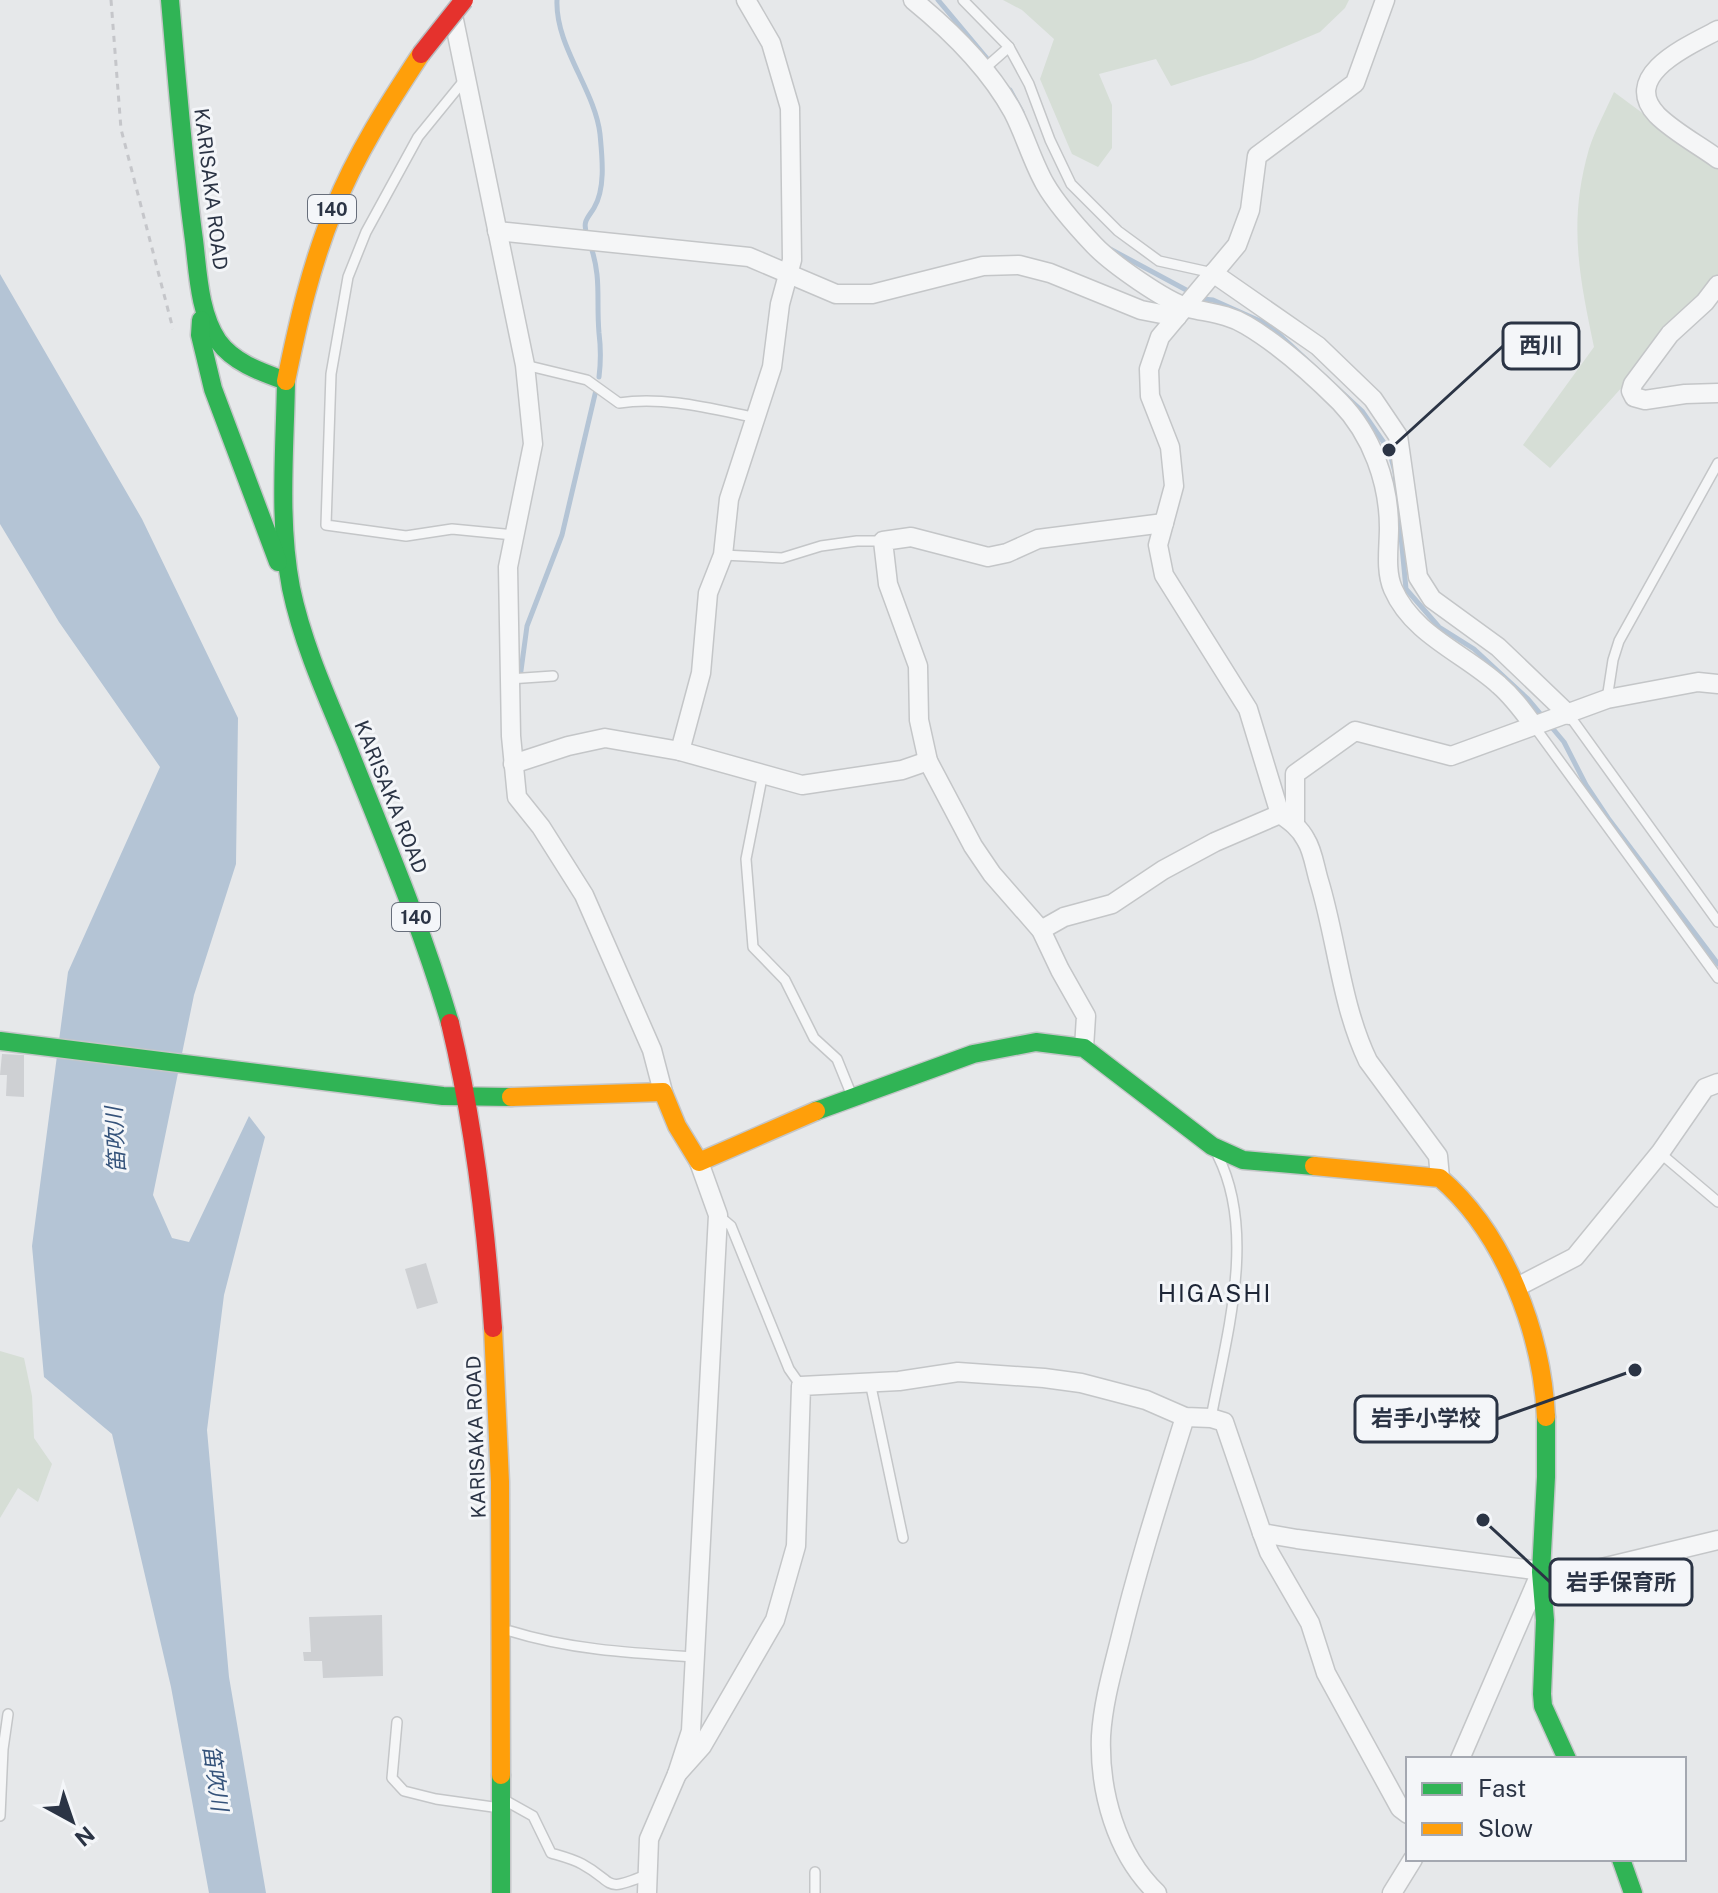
<svg xmlns="http://www.w3.org/2000/svg" width="1718" height="1893" font-family="'Public Sans','Noto Sans JP',sans-serif">
	<style>
		.green { fill: #d6ded6 }
		.water { fill: #b4c4d5 }
		.lines { fill: none; stroke-linecap: round; stroke-linejoin: round }
		.stream { stroke: #b4c4d5; stroke-width: 5 }
		.building { fill: #ced0d3 }
		.lane-casing { stroke: #c4c6c8; stroke-width: 12 }
		.street-casing { stroke: #c4c6c8; stroke-width: 21 }
		.fast-casing { stroke: #c4c6c8; stroke-width: 21 }
		.slow-casing { stroke: #c4c6c8; stroke-width: 21 }
		.jam-casing { stroke: #c4c6c8; stroke-width: 21 }
		.path { stroke: #c5c6ca; stroke-width: 3; stroke-dasharray: 6 6; stroke-linecap: butt }
		.lane { stroke: #f5f6f7; stroke-width: 9 }
		.street { stroke: #f5f6f7; stroke-width: 18 }
		.fast { stroke: #30b455; stroke-width: 18 }
		.slow { stroke: #ff9f0a; stroke-width: 18 }
		.jam { stroke: #e5322d; stroke-width: 18 }
		.jam-bridge-casing { stroke: #b8bbbf; stroke-width: 21; stroke-linecap: butt }
		.jam-bridge { stroke: #e5322d; stroke-width: 18 }
		.labels { text-anchor: middle; dominant-baseline: central; stroke-width: 6; stroke-linejoin: round; paint-order: stroke }
		.shield { fill: #f4f6f9; stroke: #676e7b; stroke-width: 2 }
		.shield-label { font-size: 18px; font-weight: bold; fill: #2b3445 }
		.street-label { font-size: 20px; fill: #2b3445; stroke: #f4f6f9 }
		.water-label { font-size: 22px; font-style: italic; fill: #34527a; stroke: #f4f6f9 }
		.quarter-label { font-size: 24px; letter-spacing: 2px; fill: #1d2536; stroke: #f4f6f9 }
		.leader { fill: none; stroke: #2b3445; stroke-width: 3 }
		.callout-dot { fill: #2b3445; stroke: #f4f6f9; stroke-width: 3 }
		.callout { fill: #f4f6f9; stroke: #2b3445; stroke-width: 3 }
		.callout-label { font-size: 22px; text-anchor: middle; font-weight: bold; fill: #2b3445 }
	</style>
	<rect width="100%" height="100%" fill="#e6e8ea"/>
	<!-- green -->
	<g class="green">
		<path d="M1003 0H1349L1345 8 1320 32 1253 60 1171 86 1156 59 1099 74 1112 105V148L1098 167 1072 154 1040 79 1054 39 1022 10Z"/>
		<path d="M1614 92 1718 169V276L1704 295 1550 468 1523 445 1594 347C1579 275 1568 222 1589 149 1595 130 1606 110 1614 92Z"/>
		<path d="M0 1351 24 1358 32 1396 34 1438 52 1464 38 1502 18 1488 0 1518Z"/>
	</g>
	<!-- water -->
	<path class="water" d="M0 274 142 519 238 718 236 864 194 995 153 1195 172 1238 189 1242 249 1116 265 1137 224 1295 207 1430 229 1677 266 1893H209L171 1687 112 1434 44 1377 32 1246 68 972 160 767 59 622 0 524Z"/>
	<g class="lines">
		<!-- stream -->
		<g class="stream">
			<path d="M557 0C555 46 595 90 600 134 602 156 606 188 594 208 588 218 582 221 587 235"/>
			<path d="M938 0 990 62"/>
			<path d="M1010 90 1022 112"/>
			<path d="M590 244C602 278 596 299 599 333 601 349 601 361 599 377"/>
			<path d="M1110 249 1203 299 1213 300 1269 325 1362 411 1389 450 1395 472 1406 589 1439 627 1474 649 1528 699 1564 742 1586 785 1608 818 1718 964"/>
			<path d="M520 678 527 626 562 535 596 390"/>
		</g>
	</g>
	<!-- building -->
	<g class="building">
		<path d="M2 1054 24 1055V1097L6 1096 7 1075H0Z"/>
		<path d="M426 1263 438 1303 417 1309 405 1269Z"/>
		<path d="M382 1615 383 1676 323 1678 322 1661H304L303 1652H311L309 1617Z"/>
	</g>
	<g class="lines">
		<defs>
			<g id="lane">
				<path d="M963 0 1009 47 1029 84 1050 140 1071 184 1118 231 1159 261 1213 273"/>
				<path d="M984 69 1009 47"/>
				<path d="M466 78 418 137 366 232 348 277 331 374 326 525 406 536 452 529 514 535"/>
				<path d="M525 365 587 380 619 403C665 396 712 409 757 418"/>
				<path d="M723 555 782 558 821 546 857 541H883"/>
				<path d="M509 679 553 676"/>
				<path d="M1607 699 1613 660 1619 641 1718 463"/>
				<path d="M1569 715 1718 922"/>
				<path d="M1534 726 1718 978"/>
				<path d="M763 773 746 859 753 947 785 980 814 1038 837 1059 852 1096"/>
				<path d="M1660 1153 1718 1202"/>
				<path d="M718 1215 731 1226 789 1369 801 1386"/>
				<path d="M870 1382 903 1538"/>
				<path d="M1211 1418C1226 1337 1257 1234 1218 1156"/>
				<path d="M510 1631C571 1650 632 1653 696 1657"/>
				<path d="M397 1722 392 1778 404 1791 436 1799 493 1807"/>
				<path d="M508 1802 533 1816 551 1853C561 1856 573 1859 582 1864 617 1883 602 1893 646 1875"/>
				<path d="M0 1816 3 1749 8 1714"/>
				<path d="M815 1893V1872"/>
			</g>
			<g id="street">
				<path d="M913 0C951 31 989 68 1013 112 1025 135 1032 161 1045 184 1057 205 1077 227 1094 245 1111 263 1166 302 1189 308 1210 313 1228 314 1246 325 1280 345 1313 375 1340 402 1372 435 1389 483 1389 528 1389 547 1385 571 1393 589 1413 635 1464 653 1499 685 1513 697 1523 711 1534 726"/>
				<path d="M1385 0 1355 83 1257 156 1250 210 1237 245 1160 337 1149 369 1150 396 1170 447 1174 486 1158 545 1164 575 1248 709 1280 814C1290 821 1300 828 1306 840 1313 851 1315 868 1319 881 1337 940 1341 1005 1368 1061L1438 1156 1440 1178"/>
				<path d="M453 15 525 365 533 444 508 567 511 736 517 797 541 827 584 895 652 1050 663 1092"/>
				<path d="M1718 30C1690 45 1619 75 1657 115 1674 132 1699 145 1718 159"/>
				<path d="M497 231 749 257 836 294H872L983 266 1019 265 1050 273 1141 310 1177 317"/>
				<path d="M1213 273 1318 346 1373 399 1398 436 1418 577 1432 599 1498 647 1569 715"/>
				<path d="M1718 285 1705 302 1670 334 1633 384 1631 391 1634 397 1645 400 1685 394 1718 393"/>
				<path d="M680 751 701 673 708 593 723 555 729 499 772 367 780 304 792 260 790 108 771 43 746 0"/>
				<path d="M513 764 568 746 605 738 680 751 802 785 902 770 928 761"/>
				<path d="M1295 824V774L1355 731 1451 756 1607 699 1698 682 1718 684"/>
				<path d="M1041 930 1064 917 1112 904 1163 870 1215 842 1280 814"/>
				<path d="M1084 1048 1086 1016 1060 970 1041 930 992 874 973 846 928 761 919 720 918 666 888 584 883 541 911 537 988 557 1007 553 1038 539 1164 523"/>
				<path d="M1517 1287 1575 1257 1660 1153 1705 1088 1718 1083"/>
				<path d="M1262 1533 1269 1552 1310 1623 1326 1673 1400 1808 1408 1814"/>
				<path d="M1460 1759 1540 1574"/>
				<path d="M677 1774 702 1746 775 1620 796 1546 801 1386 899 1381 958 1372 1044 1378 1081 1383 1146 1400 1185 1417 1211 1418 1224 1422 1262 1533 1297 1539 1541 1571 1585 1572 1718 1540"/>
				<path d="M647 1893 649 1839 677 1774 691 1731 718 1215 699 1162"/>
				<path d="M1157 1893C1116 1854 1099 1791 1101 1736 1103 1703 1112 1672 1120 1640 1138 1565 1162 1491 1185 1417"/>
				<path d="M1392 1893 1413 1859"/>
			</g>
			<g id="fast">
				<path d="M170 0C177 80 183 160 194 240 198 272 199 313 218 341 234 363 261 372 286 381 285 449 278 520 291 588 302 641 325 693 346 743 383 836 422 927 450 1023"/>
				<path d="M201 320 200 335 213 389 278 562"/>
				<path d="M0 1041 443 1096 511 1097"/>
				<path d="M816 1111 973 1054 1036 1042 1084 1048 1212 1146 1243 1160 1314 1166"/>
				<path d="M1546 1417V1477L1541 1572 1545 1620 1542 1694 1543 1706 1567 1759"/>
				<path d="M501 1775V1893"/>
				<path d="M1621 1859 1633 1893"/>
			</g>
			<g id="slow">
				<path d="M286 381C298 322 311 265 334 209 356 154 388 104 421 54"/>
				<path d="M511 1097 663 1092 677 1126 699 1162 816 1111"/>
				<path d="M1314 1166 1440 1178C1505 1234 1542 1333 1546 1417"/>
				<path d="M493 1328 500 1482 501 1775"/>
			</g>
			<path id="jam" d="M450 1023C474 1123 486 1225 493 1328"/>
		</defs>
		<!-- lane casing -->
		<use href="#lane" class="lane-casing"/>
		<!-- street casing -->
		<use href="#street" class="street-casing"/>
		<!-- fast casing -->
		<use href="#fast" class="fast-casing"/>
		<!-- slow casing -->
		<use href="#slow" class="slow-casing"/>
		<!-- jam casing -->
		<use href="#jam" class="jam-casing"/>
		<!-- path -->
		<path class="path" d="M111 0 121 129 173 329"/>
		<!-- lane -->
		<use href="#lane" class="lane"/>
		<!-- street -->
		<use href="#street" class="street"/>
		<!-- fast -->
		<use href="#fast" class="fast"/>
		<!-- slow -->
		<use href="#slow" class="slow"/>
		<!-- jam -->
		<use href="#jam" class="jam"/>
		<defs>
			<path id="jam-bridge" d="M421 54 464 0"/>
		</defs>
		<!-- jam-bridge casing -->
		<use href="#jam-bridge" class="jam-bridge-casing"/>
		<!-- jam-bridge -->
		<use href="#jam-bridge" class="jam-bridge"/>
	</g>
	<g class="labels">
		<!-- shield labels -->
		<g class="shield">
			<rect x="308" y="195" width="48" height="28" rx="6"/>
			<rect x="392" y="903" width="48" height="28" rx="6"/>
		</g>
		<g class="shield-label">
			<text x="332" y="209">140</text>
			<text x="416" y="917">140</text>
		</g>
		<!-- street labels -->
		<g class="street-label">
			<text transform="translate(211 189) rotate(83)">KARISAKA ROAD</text>
			<text transform="translate(391 797) rotate(68)">KARISAKA ROAD</text>
			<text transform="translate(476 1437) rotate(-92)">KARISAKA ROAD</text>
		</g>
		<!-- water labels -->
		<g class="water-label">
			<text transform="translate(115 1140) rotate(-93)">笛吹川</text>
			<text transform="translate(216 1778) rotate(82)">笛吹川</text>
		</g>
		<!-- quarter labels -->
		<g class="quarter-label">
			<text x="1215" y="1293">HIGASHI</text>
		</g>
	</g>
	<!-- callouts -->
	<path class="leader" d="M1389 450L1503 346M1635 1370L1497 1419M1483 1520L1550 1582"/>
	<g class="callout-dot">
		<circle cx="1389" cy="450" r="8"/>
		<circle cx="1635" cy="1370" r="8"/>
		<circle cx="1483" cy="1520" r="8"/>
	</g>
	<g class="callout">
		<rect x="1503" y="323" width="76" height="46" rx="8"/>
		<rect x="1355" y="1396" width="142" height="46" rx="8"/>
		<rect x="1550" y="1559" width="142" height="46" rx="8"/>
	</g>
	<g class="callout-label">
		<text x="1541" y="353">西川</text>
		<text x="1426" y="1426">岩手小学校</text>
		<text x="1621" y="1590">岩手保育所</text>
	</g>
	<!-- legend -->
	<rect x="1406" y="1757" width="280" height="104" fill="#f4f6f9" stroke="#a4a8b1" stroke-width="2"/>
	<rect x="1422" y="1783" width="40" height="12" fill="#30b455" stroke="#a4a8b1" stroke-width="2"/>
	<text x="1478" y="1797" font-size="24" fill="#2b3445">Fast</text>
	<rect x="1422" y="1823" width="40" height="12" fill="#ff9f0a" stroke="#a4a8b1" stroke-width="2"/>
	<text x="1478" y="1837" font-size="24" fill="#2b3445">Slow</text>
	<!-- north arrow -->
	<g transform="translate(72 1821) rotate(140)" stroke="#f4f6f9" stroke-width="6" paint-order="stroke">
	<path d="M0-6L14 30L0 20L-14 30Z" fill="#2b3445"/>
	<text y="-12" font-size="22" font-weight="bold" text-anchor="middle" fill="#2b3445">N</text>
	</g>
</svg>
